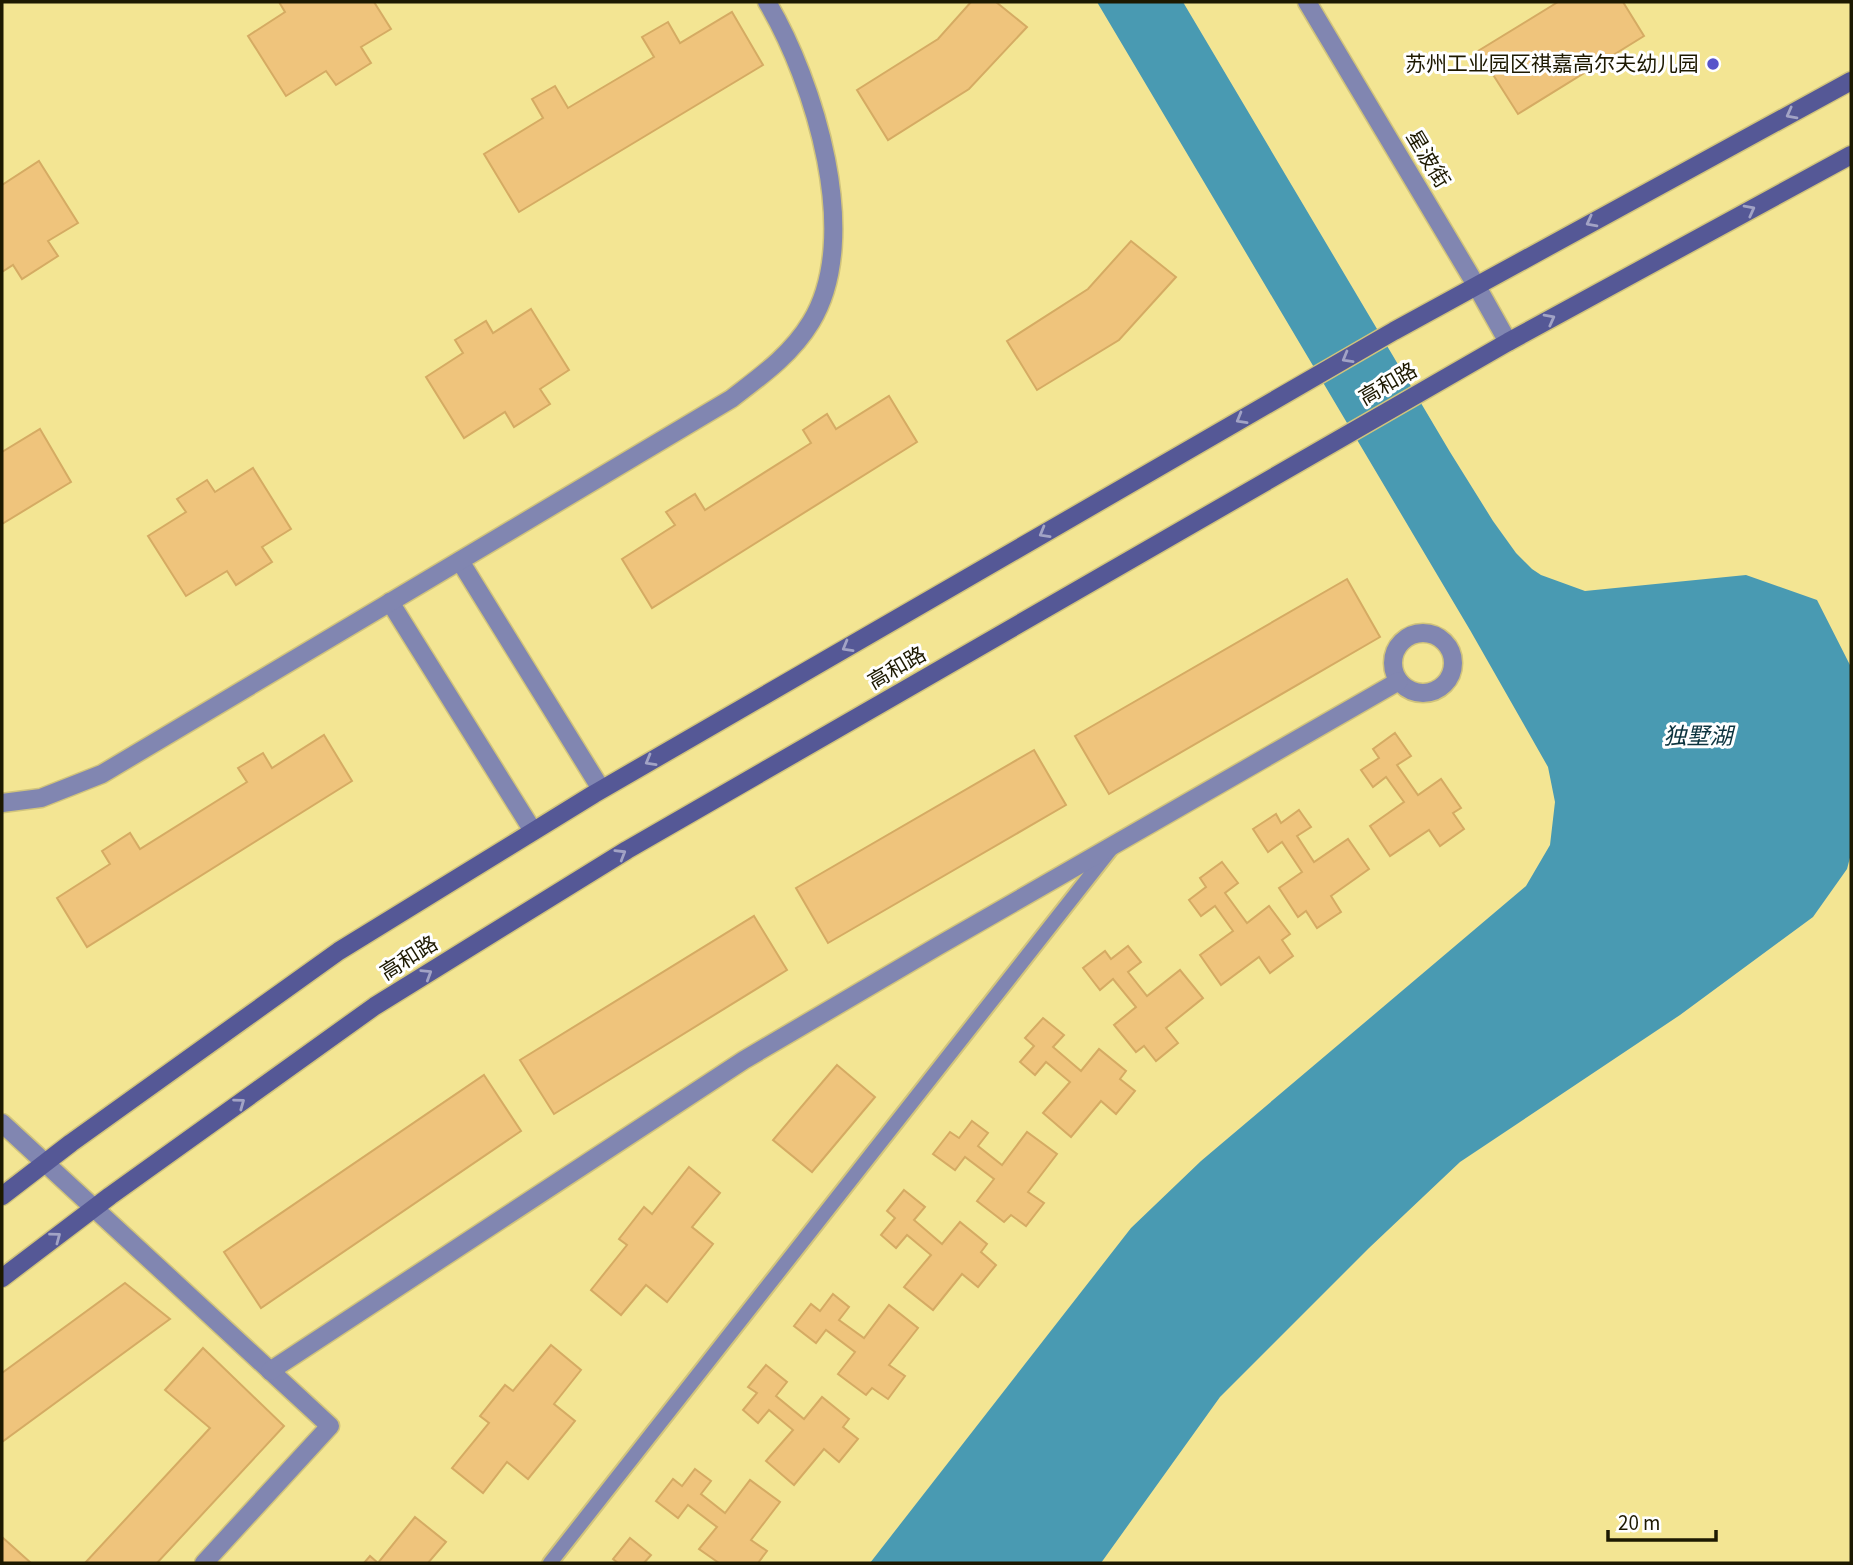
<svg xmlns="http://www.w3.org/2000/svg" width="1853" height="1565" font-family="'Source Sans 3','Noto Sans SC',sans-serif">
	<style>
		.water { fill: #499ab2 }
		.building { fill: #efc47c; stroke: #d5ab63; stroke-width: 2 }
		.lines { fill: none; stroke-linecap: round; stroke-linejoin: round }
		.service-casing { stroke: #d1c47c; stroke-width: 18 }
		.minor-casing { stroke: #d1c47c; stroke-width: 21 }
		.tertiary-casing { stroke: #d1c47c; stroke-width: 21 }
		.secondary-casing { stroke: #d1c47c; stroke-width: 21 }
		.service { stroke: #8186b1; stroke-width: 14 }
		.minor { stroke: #8186b1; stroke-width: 18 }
		.tertiary { stroke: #8186b1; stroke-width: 18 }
		.secondary { stroke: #555896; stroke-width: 18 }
		.oneway { stroke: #a2a3c5 }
		.poi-dot { fill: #5753ca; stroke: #fff; stroke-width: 2.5 }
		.labels { text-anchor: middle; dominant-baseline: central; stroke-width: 6; stroke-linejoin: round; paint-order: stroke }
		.poi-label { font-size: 21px; fill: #1d1901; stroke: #fff; text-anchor: end }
		.street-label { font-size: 21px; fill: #1d1901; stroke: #fff }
		.water-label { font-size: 23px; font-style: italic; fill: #0c333e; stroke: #fff }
	</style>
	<rect width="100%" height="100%" fill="#f3e593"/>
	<!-- water -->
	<path class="water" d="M1097 2H1183L1450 452 1493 521 1516 553 1532 569 1541 575 1585 591 1746 575 1817 600 1851 667V854L1847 869 1813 917 1680 1015 1460 1162 1369 1248 1220 1397 1101 1563H870L1131 1228 1201 1161 1526 886 1550 845 1555 802 1548 767 1470 630Z"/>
	<!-- building -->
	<g class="building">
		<path d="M279 2H374L391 29 361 47 371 63 336 85 326 71 286 96 248 36 285 12Z"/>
		<path d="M971 2H996L1027 27 969 89 888 140 857 90 938 39Z"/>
		<path d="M1558 2H1623L1644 36 1518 114 1478 51Z"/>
		<path d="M732 12 763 65 519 212 484 154 543 118 532 99 555 86 568 108 654 57 642 37 668 22 680 43Z"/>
		<path d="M39 161 78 223 48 241 58 256 22 279 13 265 2 272V185Z"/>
		<path d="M1131 241 1176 277 1119 340 1037 390 1007 341 1088 289Z"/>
		<path d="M531 309 569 370 540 389 550 404 514 427 505 412 464 438 426 377 463 353 455 340 486 321 493 333Z"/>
		<path d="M889 396 917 442 652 608 622 559 675 525 666 512 695 494 705 510 811 443 803 430 827 414 836 429Z"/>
		<path d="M40 429 71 482 2 524V452Z"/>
		<path d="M253 468 291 529 262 547 272 562 236 585 227 571 186 596 148 536 186 512 177 499 207 480 215 492Z"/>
		<path d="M1347 579 1380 637 1109 794 1075 736Z"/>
		<path d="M1395 733 1411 756 1397 765 1418 795 1441 779 1461 808 1453 813 1464 829 1440 846 1429 830 1390 856 1370 826 1404 802 1386 777 1373 787 1361 770 1379 758 1373 749Z"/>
		<path d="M324 735 352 781 87 947 57 898 110 864 102 851 130 833 140 849 247 782 238 768 263 753 272 768Z"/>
		<path d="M1034 750 1066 805 828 943 796 888Z"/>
		<path d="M1299 810 1311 827 1297 836 1314 862 1348 839 1369 869 1331 896 1341 912 1317 928 1306 911 1298 917 1279 888 1302 872 1282 842 1268 852 1253 829 1276 814 1281 823Z"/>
		<path d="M1222 862 1238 883 1225 893 1247 923 1269 906 1290 934 1282 940 1293 956 1270 973 1259 957 1221 985 1200 955 1233 931 1215 906 1201 916 1189 900 1206 887 1200 878Z"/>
		<path d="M754 916 787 970 554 1114 520 1060Z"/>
		<path d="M1128 946 1141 962 1128 972 1147 996 1180 970 1203 998 1166 1028 1178 1043 1156 1061 1144 1046 1136 1052 1114 1025 1136 1007 1113 979 1100 990 1083 968 1105 951 1111 959Z"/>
		<path d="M1043 1018 1064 1035 1053 1047 1081 1071 1099 1049 1126 1071 1120 1079 1135 1091 1116 1114 1101 1101 1071 1137 1043 1113 1070 1082 1046 1062 1035 1075 1020 1062 1034 1046 1025 1038Z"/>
		<path d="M837 1065 875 1097 812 1172 773 1140Z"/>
		<path d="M484 1075 521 1131 261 1308 224 1252Z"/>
		<path d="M972 1121 988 1133 978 1146 1002 1165 1027 1132 1057 1154 1028 1192 1044 1203 1026 1226 1011 1215 1004 1222 977 1201 994 1179 965 1157 955 1170 933 1154 950 1132 959 1138Z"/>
		<path d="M689 1167 720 1193 692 1227 713 1244 667 1302 646 1285 621 1315 591 1290 627 1245 619 1239 644 1207 652 1214Z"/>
		<path d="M904 1190 925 1207 914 1220 942 1244 960 1222 987 1244 981 1252 996 1265 978 1287 962 1274 933 1310 904 1287 931 1255 907 1235 896 1248 881 1235 895 1218 887 1211Z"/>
		<path d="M125 1283 170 1319 2 1442V1373Z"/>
		<path d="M833 1294 849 1307 839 1320 864 1338 889 1305 918 1328 889 1365 905 1376 888 1399 872 1388 866 1395 838 1374 855 1352 826 1330 816 1343 794 1326 811 1304 820 1311Z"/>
		<path d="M551 1345 581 1370 554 1404 575 1421 528 1479 507 1462 483 1493 452 1468 489 1423 480 1416 505 1385 513 1391Z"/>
		<path d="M203 1348 284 1426 157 1563H85L210 1428 165 1390Z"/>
		<path d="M766 1365 787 1382 776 1396 804 1419 822 1397 849 1419 843 1427 858 1439 839 1462 824 1449 794 1485 766 1461 793 1430 769 1410 758 1423 743 1410 757 1393 748 1387Z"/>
		<path d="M695 1469 711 1481 701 1494 725 1513 750 1480 780 1502 751 1540 767 1551 758 1563H719L699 1549 717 1527 688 1505 678 1518 656 1501 673 1479 682 1486Z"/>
		<path d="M415 1517 446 1542 428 1563H364L370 1556 378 1563Z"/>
		<path d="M2 1537 31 1563H2Z"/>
		<path d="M630 1538 651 1555 644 1563H618L613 1559Z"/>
	</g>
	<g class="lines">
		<defs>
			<path id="service" d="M550 1563 1111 849"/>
			<g id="minor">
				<path d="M460 561 601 789"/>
				<path d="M390 602 533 831"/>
				<circle cx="1423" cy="663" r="30"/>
				<path d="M2 803 41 798 102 774 731 399C761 376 791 355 811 322 863 237 814 81 767 2"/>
				<path d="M2 1123 330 1426 204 1563"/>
				<path d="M270 1371 744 1060 938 946 1399 681"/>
			</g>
			<path id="tertiary" d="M1307 2 1476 285 1508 342"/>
			<g id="secondary">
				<path d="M2 1196 71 1143 339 951 594 794 1394 331 1851 81"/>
				<path d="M2 1278 110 1196 375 1006 627 850 1508 342 1851 155"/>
			</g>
		</defs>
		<!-- service casing -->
		<use href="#service" class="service-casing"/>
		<!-- minor casing -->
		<use href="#minor" class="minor-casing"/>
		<!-- tertiary casing -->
		<use href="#tertiary" class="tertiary-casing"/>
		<!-- secondary casing -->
		<use href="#secondary" class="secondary-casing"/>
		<!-- service -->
		<use href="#service" class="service"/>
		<!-- minor -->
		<use href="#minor" class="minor"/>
		<!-- tertiary -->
		<use href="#tertiary" class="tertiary"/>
		<!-- secondary -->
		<use href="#secondary" class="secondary"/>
	</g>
	<!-- one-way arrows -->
	<defs><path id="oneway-chevron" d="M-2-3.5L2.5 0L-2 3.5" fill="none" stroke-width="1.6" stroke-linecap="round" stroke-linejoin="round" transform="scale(1.75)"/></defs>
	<g class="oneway">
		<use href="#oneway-chevron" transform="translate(1791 114) rotate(152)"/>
		<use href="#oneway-chevron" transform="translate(1750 210) rotate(-28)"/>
		<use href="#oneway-chevron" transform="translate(1591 222) rotate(152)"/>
		<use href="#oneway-chevron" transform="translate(1550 319) rotate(-28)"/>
		<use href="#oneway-chevron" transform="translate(1347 358) rotate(150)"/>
		<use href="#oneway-chevron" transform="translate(1241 419) rotate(150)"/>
		<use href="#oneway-chevron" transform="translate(1044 533) rotate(150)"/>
		<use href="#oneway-chevron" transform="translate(847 647) rotate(150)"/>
		<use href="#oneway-chevron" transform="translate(650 761) rotate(150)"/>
		<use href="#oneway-chevron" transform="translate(621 854) rotate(-31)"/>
		<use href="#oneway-chevron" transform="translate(427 974) rotate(-32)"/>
		<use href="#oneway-chevron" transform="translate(240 1103) rotate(-36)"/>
		<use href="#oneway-chevron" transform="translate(56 1237) rotate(-37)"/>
	</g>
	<!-- markers -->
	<circle class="poi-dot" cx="1713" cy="64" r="7"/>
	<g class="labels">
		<!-- poi labels -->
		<g class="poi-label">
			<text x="1699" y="64">苏州工业园区祺嘉高尔夫幼儿园</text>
		</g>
		<!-- street labels -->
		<g class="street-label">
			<text transform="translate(1428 159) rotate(59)">星波街</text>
			<text transform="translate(1388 384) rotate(-30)">高和路</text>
			<text transform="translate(897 668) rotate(-30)">高和路</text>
			<text transform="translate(409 958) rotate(-32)">高和路</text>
		</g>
		<!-- water labels -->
		<g class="water-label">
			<text x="1698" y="736">独墅湖</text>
		</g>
	</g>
	<!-- border -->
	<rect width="1853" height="1565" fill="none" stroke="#1d1901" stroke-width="7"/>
	<!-- scale -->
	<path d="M1608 1530v10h108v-10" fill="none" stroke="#1d1901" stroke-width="3.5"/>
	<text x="1618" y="1530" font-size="21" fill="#1d1901" stroke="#ffffff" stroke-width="5" paint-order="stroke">20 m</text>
</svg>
